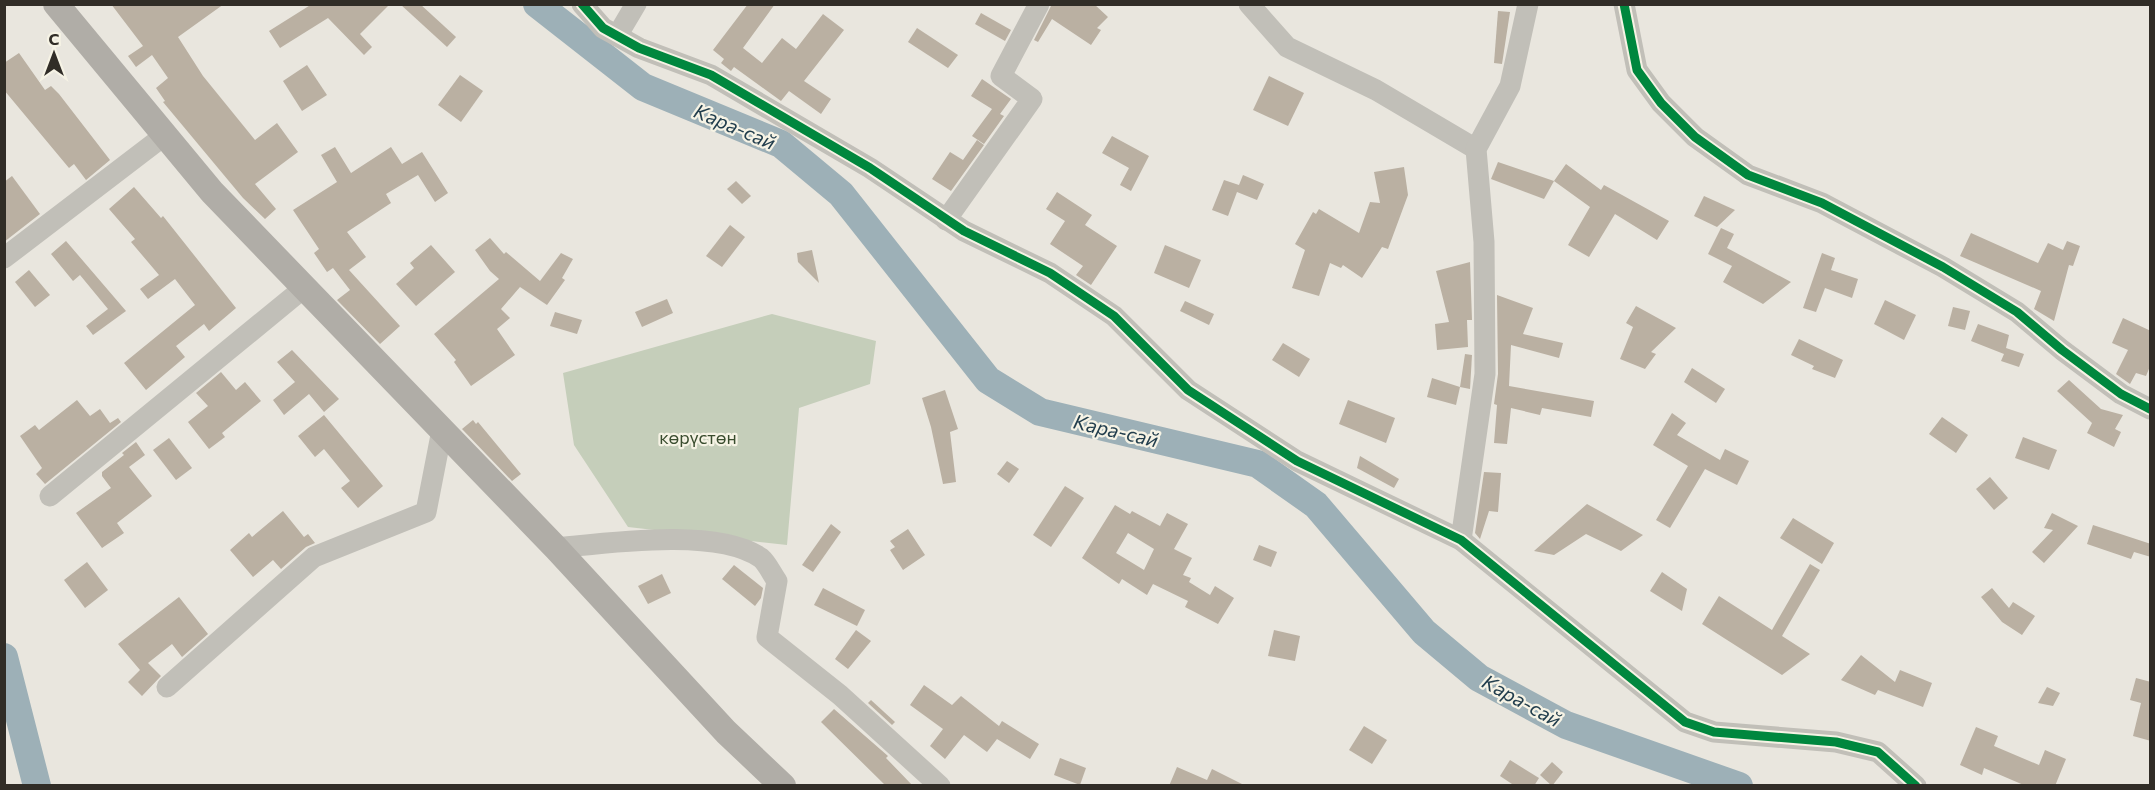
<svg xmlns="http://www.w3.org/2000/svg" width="2155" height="790" font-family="Commissioner,sans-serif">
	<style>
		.green { fill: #c5ceba }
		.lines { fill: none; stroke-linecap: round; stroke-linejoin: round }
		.river { stroke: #9db0b7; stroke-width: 28 }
		.building { fill: #bab0a2; fill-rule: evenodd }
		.minor { stroke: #c1bfb8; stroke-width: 21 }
		.major { stroke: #b0ada7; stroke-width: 26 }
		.cycleway-casing { stroke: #f6f3e5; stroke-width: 13 }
		.cycleway { stroke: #00873e; stroke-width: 9 }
		.labels { text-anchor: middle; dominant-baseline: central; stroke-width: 4.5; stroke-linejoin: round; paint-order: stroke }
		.park-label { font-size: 18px; fill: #394c2e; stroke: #f6f3e5 }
		.water-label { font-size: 20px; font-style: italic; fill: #223e4d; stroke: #f6f3e5 }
	</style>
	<rect width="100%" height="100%" fill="#e9e6de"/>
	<!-- green -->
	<path class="green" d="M772 314 876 341 870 384 799 408 787 545 628 527 574 445 563 373Z"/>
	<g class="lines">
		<!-- river -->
		<g class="river">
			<path d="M537 4 643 87 781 144 841 194 988 380 1040 412 1258 464 1316 505 1424 632 1479 678 1566 725 1739 786"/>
			<path d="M4 657 37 786"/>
		</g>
	</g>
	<!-- building -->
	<g class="building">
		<path d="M111 4H224L178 37 203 76 255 140 277 123 298 152 255 184 276 209 265 219 243 198 163 102 165 101 156 88 168 78 152 55 136 67 128 56 143 46Z"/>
		<path d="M312 4H349L343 11 349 4H390L360 34 372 47 364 55 328 18 280 48 269 31Z"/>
		<path d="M400 4H420L456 37 447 47Z"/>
		<path d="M748 4H775L743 48 762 63 782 38 796 49 823 14 844 30 804 81 831 99 821 114 789 91 781 101 734 67 731 71 721 63 724 59 713 50Z"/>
		<path d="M1052 4H1094L1108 17 1097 28 1101 30 1091 45 1052 19 1038 42 1034 40Z"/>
		<path d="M1498 11 1510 12 1502 64 1494 63Z"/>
		<path d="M981 13 1011 30 1005 41 975 24Z"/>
		<path d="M917 28 958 55 948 68 908 42Z"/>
		<path d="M19 53 45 90 51 86 59 94 110 160 86 180 74 164 69 168 4 90V63Z"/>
		<path d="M307 65 327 95 302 111 283 81Z"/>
		<path d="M460 75 483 91 461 122 438 105Z"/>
		<path d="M1269 76 1304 93 1288 126 1253 110Z"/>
		<path d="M982 79 1011 99 1000 114 1004 116 984 144 972 136 992 109 971 96Z"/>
		<path d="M1112 136 1149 156 1131 191 1120 185 1129 168 1102 153Z"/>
		<path d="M977 140 984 145 951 191 932 179 950 152 963 160Z"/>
		<path d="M335 147 351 173 391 147 402 164 422 152 448 193 435 202 418 175 386 194 391 203 347 232 366 257 349 270 400 326 380 344 337 300 350 290 333 268 327 272 314 253 319 249 293 210 337 182 321 155Z"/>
		<path d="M1498 162 1554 181 1544 199 1491 179Z"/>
		<path d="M1566 164 1601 190 1604 185 1669 221 1657 240 1615 214 1589 257 1568 245 1590 207 1554 181Z"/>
		<path d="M1404 167 1408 195 1388 249 1382 247 1362 278 1343 265 1341 268 1330 263 1319 296 1292 288 1305 250 1295 244 1313 212 1316 214 1319 209 1359 233 1370 202 1380 203 1374 172Z"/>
		<path d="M1243 175 1264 184 1257 200 1237 192 1228 216 1212 210 1224 180 1239 185Z"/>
		<path d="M12 176 40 214 4 242V182Z"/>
		<path d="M736 181 751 196 742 204 727 189Z"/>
		<path d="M134 187 161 218 163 216 236 308 209 331 204 324 176 346 185 357 146 390 124 363 195 305 175 279 148 299 140 289 159 275 131 242 135 239 109 209Z"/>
		<path d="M1057 192 1092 215 1085 225 1117 246 1091 285 1076 275 1083 266 1050 244 1065 221 1046 209Z"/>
		<path d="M1704 196 1735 210 1717 227 1694 216Z"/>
		<path d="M730 225 745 237 722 267 706 256Z"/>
		<path d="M1721 228 1734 234 1727 248 1791 282 1763 304 1723 282 1732 266 1708 254Z"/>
		<path d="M1971 233 2038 263 2048 243 2063 250 2067 241 2080 246 2073 266 2069 265 2054 321 2034 309 2041 291 1960 256Z"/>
		<path d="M490 238 504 254 506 252 540 281 561 253 573 259 562 278 565 280 547 305 520 287 501 309 510 318 497 329 515 355 471 386 454 362 456 360 434 334 499 279 490 271 475 250Z"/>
		<path d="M66 241 126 311 93 335 86 326 108 309 80 275 73 281 51 254Z"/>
		<path d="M431 245 455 272 416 306 396 284 414 268 410 263Z"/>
		<path d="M1165 245 1201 260 1189 288 1154 273Z"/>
		<path d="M812 250 819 283 798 262 797 253Z"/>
		<path d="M1822 253 1835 258 1831 270 1858 279 1852 298 1825 288 1816 312 1803 308Z"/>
		<path d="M1470 262 1472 320H1467L1468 347 1437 350 1435 324 1449 322 1436 271Z"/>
		<path d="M29 270 50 295 35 307 15 282Z"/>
		<path d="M1497 295 1533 308 1523 334 1563 343 1559 358 1511 345 1509 386 1594 401 1591 417 1542 408 1540 415 1511 408 1507 444 1494 443 1497 405 1494 404 1498 374Z"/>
		<path d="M667 299 673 313 642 327 635 312Z"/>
		<path d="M1885 300 1916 315 1904 340 1874 324Z"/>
		<path d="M1185 301 1214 314 1209 325 1180 311Z"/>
		<path d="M1636 306 1676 328 1651 352 1656 354 1645 369 1620 359 1633 327 1626 323Z"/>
		<path d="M1953 307 1970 311 1965 330 1948 326Z"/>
		<path d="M555 312 582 320 577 334 550 326Z"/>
		<path d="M2123 318 2151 331V364L2146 376 2136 373 2130 384 2116 374 2128 350 2112 343Z"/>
		<path d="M1978 324 2009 335 2006 348 2024 354 2019 367 2001 361 2004 354 1971 341Z"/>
		<path d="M1799 339 1843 360 1835 378 1812 369 1814 366 1791 355Z"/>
		<path d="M1283 343 1310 359 1299 377 1272 360Z"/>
		<path d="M292 350 339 399 324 412 309 394 284 415 273 400 295 382 277 362Z"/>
		<path d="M1465 354 1472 355 1470 389 1460 387Z"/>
		<path d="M1692 368 1725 389 1716 403 1684 382Z"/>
		<path d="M221 372 236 390 245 382 261 401 222 433 225 437 209 449 188 422 208 406 196 393Z"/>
		<path d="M1432 378 1460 387 1456 405 1427 397Z"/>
		<path d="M2069 380 2101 409 2123 415 2115 429 2121 432 2114 447 2087 433 2092 423 2057 391Z"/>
		<path d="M945 390 958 429 950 432 956 482 943 484 931 427 922 398Z"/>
		<path d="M77 400 90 416 100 409 110 423 118 418 121 422 45 484 36 474 42 468 20 436 35 425 39 430Z"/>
		<path d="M1348 400 1395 418 1386 443 1339 424Z"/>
		<path d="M1672 413 1686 423 1677 435 1720 460 1725 449 1749 461 1737 485 1705 469 1670 528 1656 520 1688 466 1653 445Z"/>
		<path d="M324 415 383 486 358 508 341 488 350 481 324 449 315 457 298 436Z"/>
		<path d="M1942 417 1968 435 1956 453 1929 434Z"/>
		<path d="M473 420 476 424 478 422 521 474 512 481 462 429Z"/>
		<path d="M2023 437 2057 450 2049 470 2015 458Z"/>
		<path d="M169 438 192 468 176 480 153 450Z"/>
		<path d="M136 442 145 455 129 467 152 496 117 523 124 533 102 548 76 513 111 488 102 476V472L124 455 122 453Z"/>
		<path d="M1360 456 1399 479 1394 488 1357 468Z"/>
		<path d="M1007 461 1019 469 1009 483 997 474Z"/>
		<path d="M1484 472 1501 473 1498 512 1489 511 1480 539 1475 533Z"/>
		<path d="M1990 477 2008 498 1994 510 1976 489Z"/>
		<path d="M1065 486 1084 498 1051 547 1033 535Z"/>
		<path d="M1587 504 1643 535 1621 551 1586 534 1554 555 1534 551Z"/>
		<path d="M1115 505 1130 514 1132 511 1160 526 1167 513 1188 524 1174 549 1192 558 1183 575 1191 578 1189 582 1210 595 1215 586 1234 598 1218 624 1185 607 1188 601 1153 584 1147 595 1122 579 1119 584 1082 558ZM1128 533 1154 549 1144 570 1116 553Z"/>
		<path d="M283 511 304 537 308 534 315 543 306 547 281 569 273 560 253 577 230 550 249 533 252 537Z"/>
		<path d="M2052 513 2078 526 2044 563 2032 552 2053 530 2044 528Z"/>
		<path d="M1793 518 1834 543 1822 564 1780 538Z"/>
		<path d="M831 524 841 532 813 572 802 565Z"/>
		<path d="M2093 525 2151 544V557L2134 552 2131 559 2087 544Z"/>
		<path d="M908 529 925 555 903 570 890 550 895 547 890 541Z"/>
		<path d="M1259 545 1277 552 1271 567 1253 560Z"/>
		<path d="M87 562 108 590 85 608 64 580Z"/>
		<path d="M1810 564 1820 570 1782 636 1810 654 1782 675 1702 624 1719 596 1772 630Z"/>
		<path d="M734 565 763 588 761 598 755 606 722 579Z"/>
		<path d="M1662 572 1687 589 1682 611 1650 591Z"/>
		<path d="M662 574 671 593 648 604 638 586Z"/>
		<path d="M823 588 865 610 857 626 814 605Z"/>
		<path d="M1992 588 2009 608 2013 602 2035 616 2022 635 2002 622 1981 597Z"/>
		<path d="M179 597 208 634 182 657 172 644 148 663 161 676 142 696 128 682 140 670 118 644Z"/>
		<path d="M856 630 871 641 848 669 835 659Z"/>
		<path d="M1274 630 1300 636 1295 661 1268 656Z"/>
		<path d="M1861 655 1895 682 1900 670 1932 683 1923 707 1878 690 1875 695 1841 680Z"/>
		<path d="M2136 678 2151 682V741L2133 736 2141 703 2130 700Z"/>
		<path d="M924 685 952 705 961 696 999 726 1002 721 1039 744 1030 759 997 739 987 752 964 735 945 759 930 746 943 729 910 705Z"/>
		<path d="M2047 687 2060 693 2053 706 2038 703Z"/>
		<path d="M871 700 895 722 892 725 868 703Z"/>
		<path d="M834 709 888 756 886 758 913 786H886L821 722Z"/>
		<path d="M1364 726 1387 740 1372 764 1349 750Z"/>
		<path d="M1976 727 1998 736 1994 746 2039 765 2045 750 2066 759 2055 786H2026L1984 768 1982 775 1960 765Z"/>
		<path d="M1060 758 1086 768 1080 785 1054 775Z"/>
		<path d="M1510 760 1539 778 1534 786H1515L1500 776Z"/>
		<path d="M1552 762 1563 772 1552 786 1540 775Z"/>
		<path d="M1177 767 1207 780 1212 769 1246 786H1169Z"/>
	</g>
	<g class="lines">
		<!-- minor -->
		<g class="minor">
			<path d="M582 4 603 28 639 48 711 75 870 168 964 231 1050 273 1114 316 1188 390 1297 461 1461 540 1685 722 1714 732 1836 742 1878 752 1916 786"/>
			<path d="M1249 4 1287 47 1376 90 1476 149"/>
			<path d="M1624 4 1637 70 1661 103 1695 137 1748 175 1822 203 1943 267 2017 312 2062 350 2121 394 2150 409"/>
			<path d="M617 36 636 4"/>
			<path d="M946 220 1032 99 1001 76 1039 4"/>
			<path d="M4 258 165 135"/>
			<path d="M50 496 305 287"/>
			<path d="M1461 540 1485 374 1484 242 1476 149 1510 86 1528 4"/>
			<path d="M556 548C607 543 718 527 761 558 767 563 772 574 777 581L767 637 840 695 940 786"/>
			<path d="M167 687 314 557 426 512 442 430"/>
		</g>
		<!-- major -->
		<path class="major" d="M56 4 212 192 556 548 726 732 783 786"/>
		<defs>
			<g id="cycleway">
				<path d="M582 4 603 28 639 48 711 75 870 168 964 231 1050 273 1114 316 1188 390 1297 461 1461 540 1685 722 1714 732 1836 742 1878 752 1916 786"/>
				<path d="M1624 4 1637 70 1661 103 1695 137 1748 175 1822 203 1943 267 2017 312 2062 350 2121 394 2150 409"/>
			</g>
		</defs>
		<!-- cycleway casing -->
		<use href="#cycleway" class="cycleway-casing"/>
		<!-- cycleway -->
		<use href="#cycleway" class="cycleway"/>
	</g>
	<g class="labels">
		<!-- park labels -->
		<g class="park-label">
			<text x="698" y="437">көрүстөн</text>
		</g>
		<!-- water labels -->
		<g class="water-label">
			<text transform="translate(735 126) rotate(23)">Кара-сай</text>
			<text transform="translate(1116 430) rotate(13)">Кара-сай</text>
			<text transform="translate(1522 700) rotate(29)">Кара-сай</text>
		</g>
	</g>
	<!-- border -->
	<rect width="2155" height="790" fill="none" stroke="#312d27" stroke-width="12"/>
	<!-- north arrow -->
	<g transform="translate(54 54)" stroke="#f6f3e5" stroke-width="4.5" paint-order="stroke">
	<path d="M0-4.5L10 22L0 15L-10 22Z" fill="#312d27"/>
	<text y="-9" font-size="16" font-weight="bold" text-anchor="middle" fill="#312d27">С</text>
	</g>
</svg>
